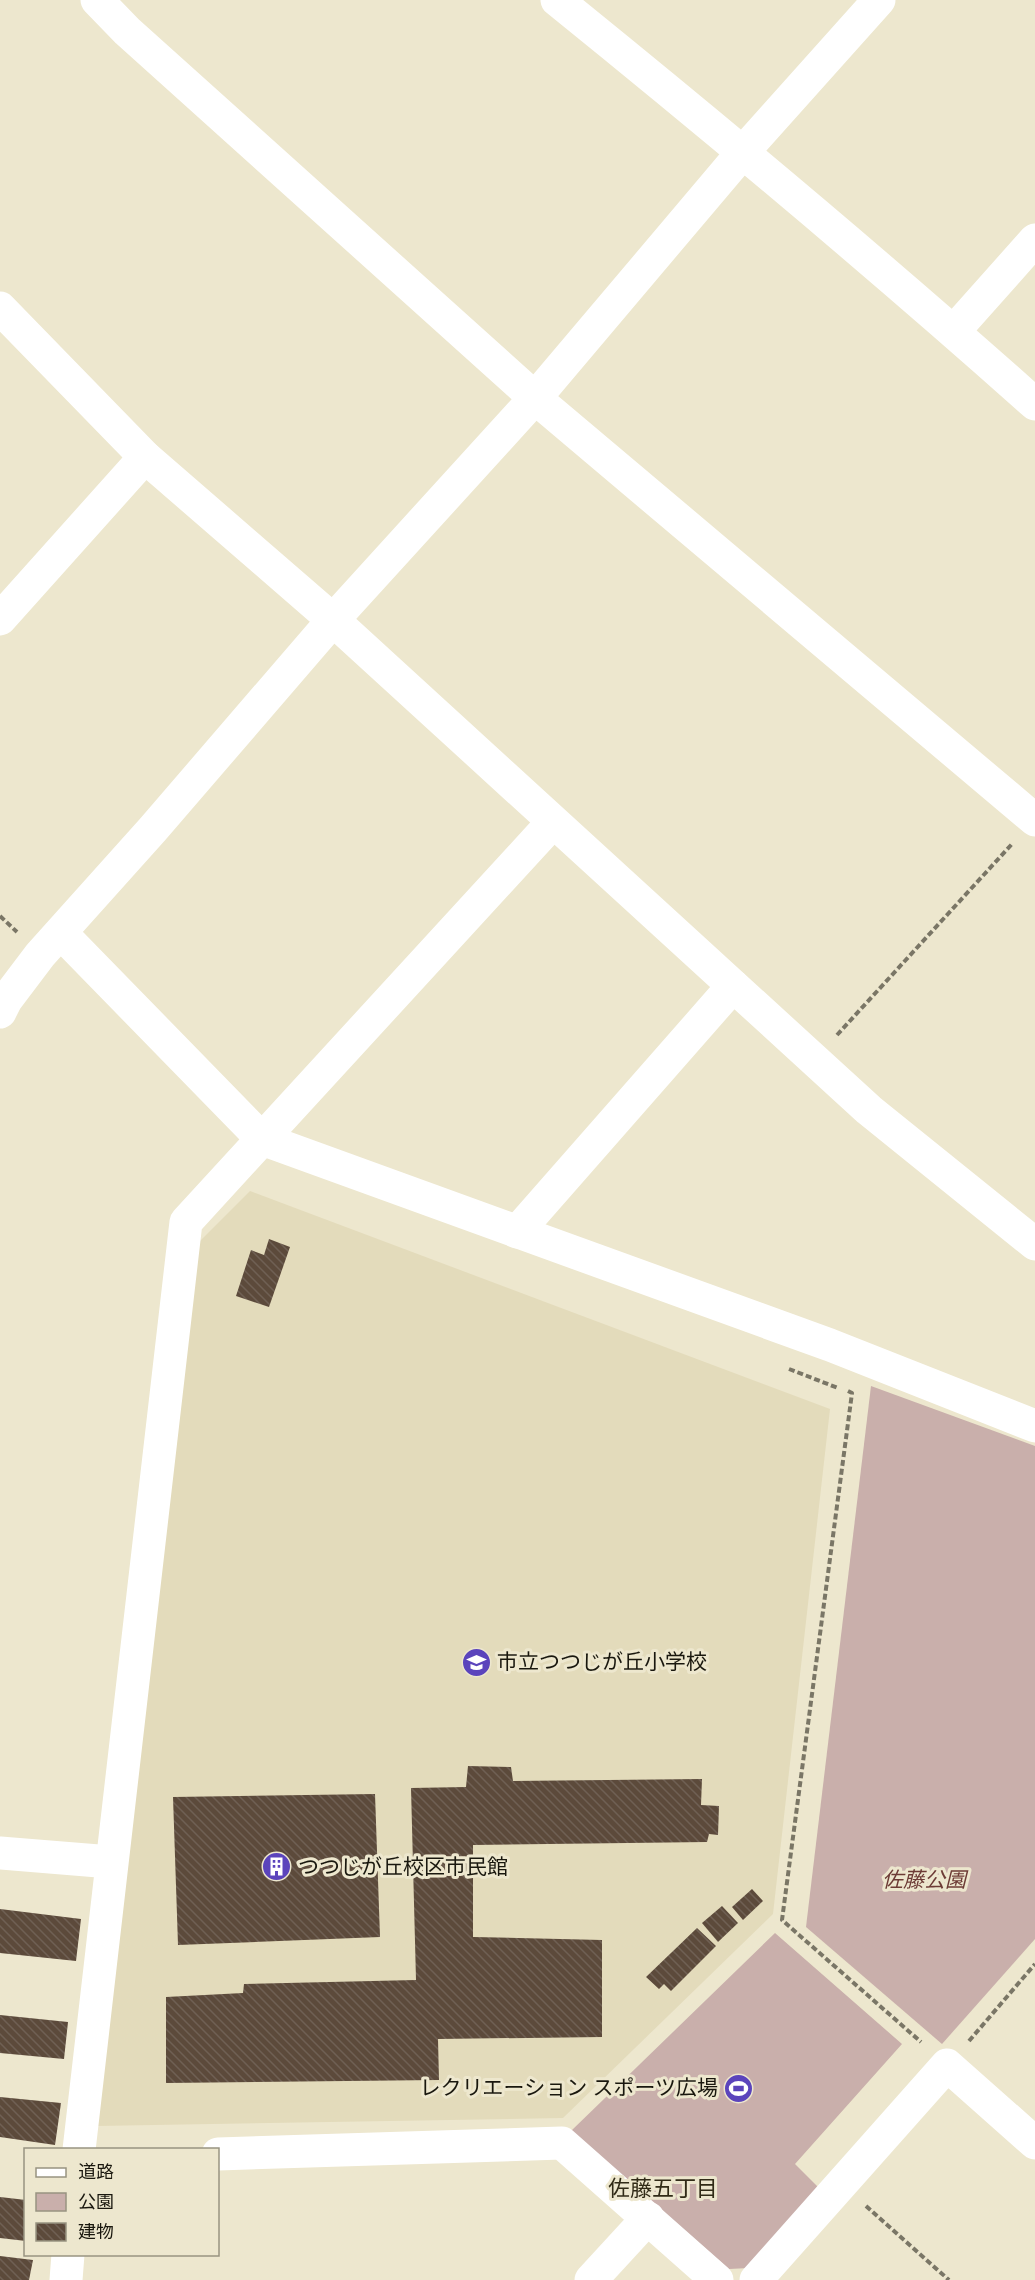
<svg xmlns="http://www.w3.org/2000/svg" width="1035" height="2280" font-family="'Times New Roman','Noto Sans JP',serif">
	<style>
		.built { fill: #e3dbbb }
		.green { fill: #c9afab }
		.building { fill: url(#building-back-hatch) }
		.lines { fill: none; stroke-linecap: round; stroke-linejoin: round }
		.path { stroke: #7a7666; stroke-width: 4; stroke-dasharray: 6 3; stroke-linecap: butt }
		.minor { stroke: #fff; stroke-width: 33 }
		.labels { text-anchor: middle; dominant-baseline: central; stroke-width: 6; stroke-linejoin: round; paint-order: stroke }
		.poi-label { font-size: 21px; fill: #19170e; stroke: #ede7ce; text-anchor: start }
		.park-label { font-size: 21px; font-style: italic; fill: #6d3c36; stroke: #ede7ce }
		.neighbourhood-label { font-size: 22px; fill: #312b17; stroke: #ede7ce }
	</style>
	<defs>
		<pattern id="building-back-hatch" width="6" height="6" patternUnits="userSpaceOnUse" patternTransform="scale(1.5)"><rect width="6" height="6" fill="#5c4a3b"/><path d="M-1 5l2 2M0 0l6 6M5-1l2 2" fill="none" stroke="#6f6054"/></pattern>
	</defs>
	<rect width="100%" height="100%" fill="#ede7ce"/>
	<!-- built -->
	<path class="built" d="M250 1191 830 1409 773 1914 563 2118 96 2126 199 1242Z"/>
	<!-- green -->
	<g class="green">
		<path d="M871 1386 1035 1446V1939L942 2044 806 1927Z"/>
		<path d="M775 1933 902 2044 795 2164 821 2190 749 2268 729 2269 571 2131Z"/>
	</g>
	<!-- building -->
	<g class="building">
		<path d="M269 1239 290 1247 269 1307 236 1296 251 1250 264 1255Z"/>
		<path d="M468 1766 511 1767 513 1781 702 1779 701 1805 719 1806 718 1835 709 1834 707 1842 473 1845V1937L602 1940V2037L438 2039 439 2080 166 2083V1997L243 1993 244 1984 416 1980 411 1788 466 1787Z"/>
		<path d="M375 1794 380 1937 178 1945 173 1797Z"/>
		<path d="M752 1889 763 1901 743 1920 732 1907Z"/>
		<path d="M722 1906 738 1923 718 1942 702 1923Z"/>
		<path d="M0 1909 81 1919 76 1961 0 1953Z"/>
		<path d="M697 1928 716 1946 671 1991 664 1984 659 1989 646 1977Z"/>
		<path d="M0 2015 68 2022 64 2059 0 2053Z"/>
		<path d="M0 2097 61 2103 55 2145 0 2137Z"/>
		<path d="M0 2197 26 2200V2241L0 2238Z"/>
		<path d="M0 2256 33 2260 29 2280H0Z"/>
	</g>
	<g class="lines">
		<!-- path -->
		<g class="path">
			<path d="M0 916 17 932"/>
			<path d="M837 1035 1012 844"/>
			<path d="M789 1369 838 1388"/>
			<path d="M848 1391 852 1393 782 1920 921 2042"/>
			<path d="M969 2041 1035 1964"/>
			<path d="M866 2206 949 2280"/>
		</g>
		<!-- minor -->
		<g class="minor">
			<path d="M97 0 127 31 535 398 1035 820"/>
			<path d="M557 0C719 131 879 265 1035 404"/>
			<path d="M0 308 145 457 333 620 869 1110 1035 1244"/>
			<path d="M954 331 1035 240"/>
			<path d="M0 619 145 457"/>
			<path d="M61 933 262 1139 830 1345 1035 1426"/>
			<path d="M0 1012 6 1000 40 955 153 829 333 620 535 398 743 152 879 0"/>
			<path d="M517 1232 733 986"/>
			<path d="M0 1853 111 1862"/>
			<path d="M79 2150 186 1222 553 822"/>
			<path d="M218 2154 562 2143 717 2280"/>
			<path d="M66 2280 68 2254"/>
			<path d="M591 2280 648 2218"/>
			<path d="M756 2280 947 2065 1035 2143"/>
		</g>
	</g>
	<!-- icons -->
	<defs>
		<symbol id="school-disc" viewBox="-11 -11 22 22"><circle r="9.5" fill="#5b44bc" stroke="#ede7ce"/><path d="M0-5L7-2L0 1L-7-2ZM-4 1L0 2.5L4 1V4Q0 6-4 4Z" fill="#fff"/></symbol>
		<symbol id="building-disc" viewBox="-11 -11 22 22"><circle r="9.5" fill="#5b44bc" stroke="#ede7ce"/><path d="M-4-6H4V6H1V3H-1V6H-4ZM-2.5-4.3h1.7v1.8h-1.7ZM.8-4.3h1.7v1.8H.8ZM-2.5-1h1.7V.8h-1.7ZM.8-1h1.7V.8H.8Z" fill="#fff"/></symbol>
		<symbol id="stadium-disc" viewBox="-11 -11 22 22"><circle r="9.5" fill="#5b44bc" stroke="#ede7ce"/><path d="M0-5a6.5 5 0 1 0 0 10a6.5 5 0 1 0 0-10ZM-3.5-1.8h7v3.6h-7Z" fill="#fff"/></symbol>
	</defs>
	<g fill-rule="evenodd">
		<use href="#school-disc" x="460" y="1646" width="33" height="33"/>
		<use href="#building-disc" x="260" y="1850" width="33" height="33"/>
		<use href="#stadium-disc" x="722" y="2072" width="33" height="33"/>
	</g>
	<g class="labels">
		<!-- poi labels -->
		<g class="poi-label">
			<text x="497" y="1662">市立つつじが丘小学校</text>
			<text x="298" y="1867">つつじが丘校区市民館</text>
			<text x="718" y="2088" text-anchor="end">レクリエーション スポーツ広場</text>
		</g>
		<!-- park labels -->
		<g class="park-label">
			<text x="924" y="1880">佐藤公園</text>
		</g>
		<!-- neighbourhood labels -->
		<g class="neighbourhood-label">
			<text x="663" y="2188">佐藤五丁目</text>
		</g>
	</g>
	<!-- legend -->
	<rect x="24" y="2148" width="195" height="108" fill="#ede7ce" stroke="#989481" stroke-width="1.5"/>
	<rect x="36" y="2168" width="30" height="9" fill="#ffffff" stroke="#989481" stroke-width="1.5"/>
	<text x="78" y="2178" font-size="18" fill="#19170e">道路</text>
	<rect x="36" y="2193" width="30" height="18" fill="#c9afab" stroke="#989481" stroke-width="1.5"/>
	<text x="78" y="2208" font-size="18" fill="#19170e">公園</text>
	<rect x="36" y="2223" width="30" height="18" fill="url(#building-back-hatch)" stroke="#989481" stroke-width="1.5"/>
	<text x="78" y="2238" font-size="18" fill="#19170e">建物</text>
</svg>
